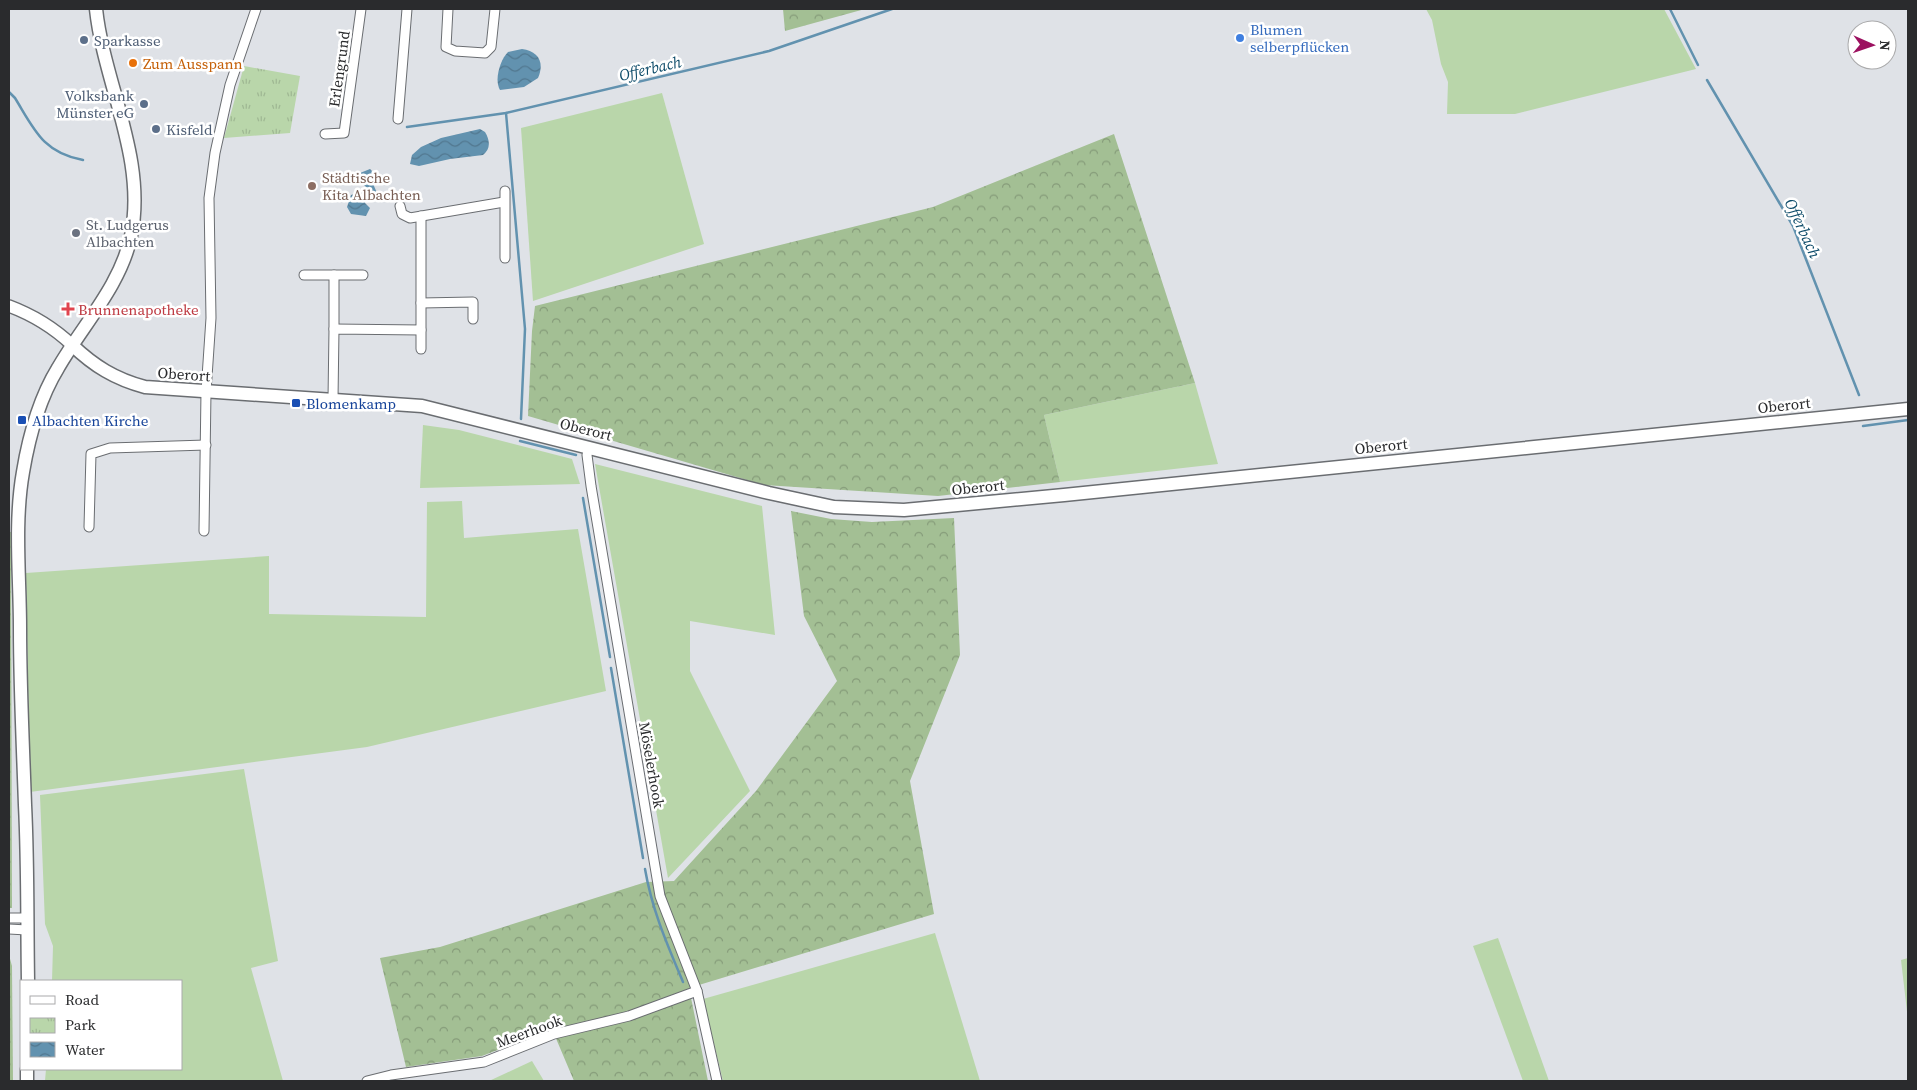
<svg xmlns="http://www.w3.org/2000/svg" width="1917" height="1090" font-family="'Source Serif 4',serif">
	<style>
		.green { fill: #b9d6aa }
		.forest { fill: url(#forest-crowns) }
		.park { fill: url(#park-tufts) }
		.water { fill: url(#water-waves) }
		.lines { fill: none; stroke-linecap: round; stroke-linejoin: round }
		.stream { stroke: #6292af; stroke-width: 2.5 }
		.minor-casing { stroke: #6a6d71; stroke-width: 11 }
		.tertiary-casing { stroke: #6a6d71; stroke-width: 14 }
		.secondary-casing { stroke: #6a6d71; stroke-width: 15 }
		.minor { stroke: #fff; stroke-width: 9 }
		.tertiary { stroke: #fff; stroke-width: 11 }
		.secondary { stroke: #fff; stroke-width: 12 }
		.shop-dot { fill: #3f7fe0; stroke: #fff; stroke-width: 2 }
		.service-dot { fill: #5c6f8a; stroke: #fff; stroke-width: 2 }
		.food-dot { fill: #e8710a; stroke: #fff; stroke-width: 2 }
		.education-dot { fill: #8d6e63; stroke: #fff; stroke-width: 2 }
		.worship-dot { fill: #6b7280; stroke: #fff; stroke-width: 2 }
		.health-dot { fill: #e0444e; stroke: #fff; stroke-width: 2 }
		.transit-dot { fill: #1a4fb4; stroke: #fff; stroke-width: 2 }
		.labels { text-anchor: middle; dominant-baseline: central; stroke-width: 5; stroke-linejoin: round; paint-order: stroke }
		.shop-label { font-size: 15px; fill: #366cbe; stroke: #fff; text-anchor: start }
		.service-label { font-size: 15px; fill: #4e5e75; stroke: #fff; text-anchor: start }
		.food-label { font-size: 15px; fill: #c56008; stroke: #fff; text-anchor: start }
		.street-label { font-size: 15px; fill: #2a2b2d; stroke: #fff }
		.education-label { font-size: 15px; fill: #785e54; stroke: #fff; text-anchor: start }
		.worship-label { font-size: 15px; fill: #5b616d; stroke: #fff; text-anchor: start }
		.health-label { font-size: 15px; fill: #be3a42; stroke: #fff; text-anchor: start }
		.transit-label { font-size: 15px; fill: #164399; stroke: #fff; text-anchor: start }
		.water-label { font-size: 16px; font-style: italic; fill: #0d4b69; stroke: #fff }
	</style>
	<defs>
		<pattern id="forest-crowns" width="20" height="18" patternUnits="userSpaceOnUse" patternTransform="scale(1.25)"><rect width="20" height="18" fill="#a3bf94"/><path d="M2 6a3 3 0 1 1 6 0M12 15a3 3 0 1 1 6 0" fill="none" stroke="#859b79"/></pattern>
		<pattern id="park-tufts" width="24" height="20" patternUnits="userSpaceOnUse" patternTransform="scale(1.25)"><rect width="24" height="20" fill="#b9d6aa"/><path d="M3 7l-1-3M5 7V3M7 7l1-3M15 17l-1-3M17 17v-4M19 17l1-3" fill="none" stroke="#9fb893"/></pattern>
		<pattern id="water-waves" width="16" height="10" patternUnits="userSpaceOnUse" patternTransform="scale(1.25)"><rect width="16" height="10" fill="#6292af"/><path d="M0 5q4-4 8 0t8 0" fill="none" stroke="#51778f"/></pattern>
	</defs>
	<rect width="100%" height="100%" fill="#dfe2e7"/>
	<!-- green -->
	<g class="green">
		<path d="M1426 9H1664L1696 69 1515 114H1447L1448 82 1441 64 1432 20Z"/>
		<path d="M662 93 704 244 533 301 521 128Z"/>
		<path d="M1195 383 1218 464 1060 482 1044 415Z"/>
		<path d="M423 425 459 430 572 459 580 484 420 488Z"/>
		<path d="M595 464 762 506 775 635 690 621V671L750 791 668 878Z"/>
		<path d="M462 501 464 538 578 529 606 691 367 747 30 792 26 573 269 556V614L426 617 427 502Z"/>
		<path d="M244 769 278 961 251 968 283 1081H45L46 1069H181V981H52L53 946 45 924 40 795Z"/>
		<path d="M935 933 980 1081H723L703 999Z"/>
		<path d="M1498 938 1549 1081H1523L1473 946Z"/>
		<path d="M1908 958V1020L1901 960Z"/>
		<path d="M532 1061 544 1081H489Z"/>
	</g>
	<!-- forest -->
	<g class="forest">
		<path d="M783 9H865L785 31Z"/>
		<path d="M1114 134 1195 383 1044 415 1060 482 938 496 764 485 528 416 532 331 535 306 933 207Z"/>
		<path d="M791 511 831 519 872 522 954 518 960 655 910 781 934 914 689 988 708 1081H574L552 1029 482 1056 406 1067 380 958 440 947 646 882 674 881 756 791 837 681 804 616Z"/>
		<path d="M9 532H11L12 908H9Z"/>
		<path d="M9 955 12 966 13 1081H9Z"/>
	</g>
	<!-- park -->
	<path class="park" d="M244 66 300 76 290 133 224 138Z"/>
	<!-- water -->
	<g class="water">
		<path d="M522 49C538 51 545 62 538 78L524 87 500 90C494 80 500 60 508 52Z"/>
		<path d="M480 129 485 132C490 140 491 149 483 155L450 159 419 166 410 164 412 155 421 147 441 138Z"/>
		<path d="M370 169 376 175 374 186 377 193 374 195 359 180 360 173Z"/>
		<path d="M360 192 364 194 365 203 370 208 366 216 351 214 347 207 351 195Z"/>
	</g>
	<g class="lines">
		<!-- stream -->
		<g class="stream">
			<path d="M1670 9 1698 65"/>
			<path d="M1707 80 1793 226 1859 395"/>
			<path d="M9 92 15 98C34 129 43 153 83 160"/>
			<path d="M506 113 525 329 521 419"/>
			<path d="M407 127 506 113 769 51 892 9"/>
			<path d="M1863 426 1908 420"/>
			<path d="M520 441 576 455"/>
			<path d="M583 498 610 657"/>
			<path d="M611 668 643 858"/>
			<path d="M645 869C652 910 667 944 683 982"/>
		</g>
		<defs>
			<g id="minor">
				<path d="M448 9 446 47 455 51 485 53 491 47 495 9"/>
				<path d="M398 119 407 9"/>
				<path d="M325 134 344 133 361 9"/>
				<path d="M400 206 402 214 410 218 504 202"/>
				<path d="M505 258V191"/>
				<path d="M304 275H363"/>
				<path d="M421 303 473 302V319"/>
				<path d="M334 329V275"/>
				<path d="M421 330V349"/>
				<path d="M333 399 334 329 421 330V216"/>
				<path d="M589 447 587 455 591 486 660 896 697 991 717 1081"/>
				<path d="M89 527 91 454 110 448 206 445"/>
				<path d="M204 531 206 392 211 318 209 198 215 153 230 85 256 9"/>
				<path d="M9 918H27"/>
				<path d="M9 929 27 930"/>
				<path d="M367 1081 391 1075 484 1062 554 1034 629 1016 697 991"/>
			</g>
			<path id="tertiary" d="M9 306C33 315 53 327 72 345"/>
			<g id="secondary">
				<path d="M72 345C94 366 115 379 145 387L422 406 769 493 834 507 904 510 1064 495 1908 409"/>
				<path d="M28 981C27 922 28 864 25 805 23 746 20 687 20 628 20 577 14 523 23 472 29 436 39 399 58 368 82 326 121 285 131 236 147 159 104 84 96 9"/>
				<path d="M27 1081V1069"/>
			</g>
		</defs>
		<!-- minor casing -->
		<use href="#minor" class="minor-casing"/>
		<!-- tertiary casing -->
		<use href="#tertiary" class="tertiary-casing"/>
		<!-- secondary casing -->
		<use href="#secondary" class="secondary-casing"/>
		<!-- minor -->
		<use href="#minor" class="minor"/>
		<!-- tertiary -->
		<use href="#tertiary" class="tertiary"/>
		<!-- secondary -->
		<use href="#secondary" class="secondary"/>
	</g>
	<!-- markers -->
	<circle class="shop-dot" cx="1240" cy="38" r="5"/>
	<g class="service-dot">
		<circle cx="84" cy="40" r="5"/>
		<circle cx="144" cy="104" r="5"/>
		<circle cx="156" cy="129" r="5"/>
	</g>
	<circle class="food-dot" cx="133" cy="63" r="5"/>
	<circle class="education-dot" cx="312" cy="186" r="5"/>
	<circle class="worship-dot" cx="76" cy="233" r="5"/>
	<path class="health-dot" d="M65.5 301.5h5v5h5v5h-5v5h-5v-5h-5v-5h5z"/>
	<g class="transit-dot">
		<rect x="291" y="398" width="10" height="10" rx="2.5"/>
		<rect x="17" y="415" width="10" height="10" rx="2.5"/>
	</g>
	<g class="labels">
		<!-- shop labels -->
		<g class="shop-label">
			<text x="1250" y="29">Blumen<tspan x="1250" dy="17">selberpflücken</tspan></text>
		</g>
		<!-- service labels -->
		<g class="service-label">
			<text x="94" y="40">Sparkasse</text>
			<text x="134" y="95" text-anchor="end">Volksbank<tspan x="134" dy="17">Münster eG</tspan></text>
			<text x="166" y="129">Kisfeld</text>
		</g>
		<!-- food labels -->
		<g class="food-label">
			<text x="143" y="63">Zum Ausspann</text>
		</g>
		<!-- street labels -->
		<g class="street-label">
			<text transform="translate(339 69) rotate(-82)">Erlengrund</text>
			<text transform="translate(184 374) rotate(4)">Oberort</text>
			<text transform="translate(1784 405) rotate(-6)">Oberort</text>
			<text transform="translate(586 429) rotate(14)">Oberort</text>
			<text transform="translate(1381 446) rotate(-6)">Oberort</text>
			<text transform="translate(978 487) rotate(-6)">Oberort</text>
			<text transform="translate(652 765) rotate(80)">Möselerhook</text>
			<text transform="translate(529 1031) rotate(-20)">Meerhook</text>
		</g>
		<!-- education labels -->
		<g class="education-label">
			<text x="322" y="177">Städtische<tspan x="322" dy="17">Kita Albachten</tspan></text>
		</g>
		<!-- worship labels -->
		<g class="worship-label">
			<text x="86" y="224">St. Ludgerus<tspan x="86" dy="17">Albachten</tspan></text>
		</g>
		<!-- health labels -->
		<g class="health-label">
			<text x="78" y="309">Brunnenapotheke</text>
		</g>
		<!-- transit labels -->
		<g class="transit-label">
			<text x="306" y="403">Blomenkamp</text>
			<text x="32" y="420">Albachten Kirche</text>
		</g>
		<!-- water labels -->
		<g class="water-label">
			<text transform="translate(650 68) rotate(-13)">Offerbach</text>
			<text transform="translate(1803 228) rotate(65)">Offerbach</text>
		</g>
	</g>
	<!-- border -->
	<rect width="1917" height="1090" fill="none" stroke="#2a2b2d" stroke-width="20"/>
	<!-- legend -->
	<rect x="20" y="980" width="162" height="90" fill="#ffffff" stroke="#aaaaab"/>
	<rect x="30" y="996" width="25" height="8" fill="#ffffff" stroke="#aaaaab"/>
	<text x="65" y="1005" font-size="15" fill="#2a2b2d">Road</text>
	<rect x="30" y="1018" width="25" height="15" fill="url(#park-tufts)" stroke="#aaaaab"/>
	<text x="65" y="1030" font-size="15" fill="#2a2b2d">Park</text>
	<rect x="30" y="1042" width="25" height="15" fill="url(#water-waves)" stroke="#aaaaab"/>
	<text x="65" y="1055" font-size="15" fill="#2a2b2d">Water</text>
	<!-- north arrow -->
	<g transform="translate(1872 45) rotate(92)"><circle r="24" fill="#ffffff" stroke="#aaaaab"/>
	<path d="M0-4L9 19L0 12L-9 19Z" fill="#9c1160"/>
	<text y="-8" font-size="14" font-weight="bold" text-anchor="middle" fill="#2a2b2d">N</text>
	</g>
</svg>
